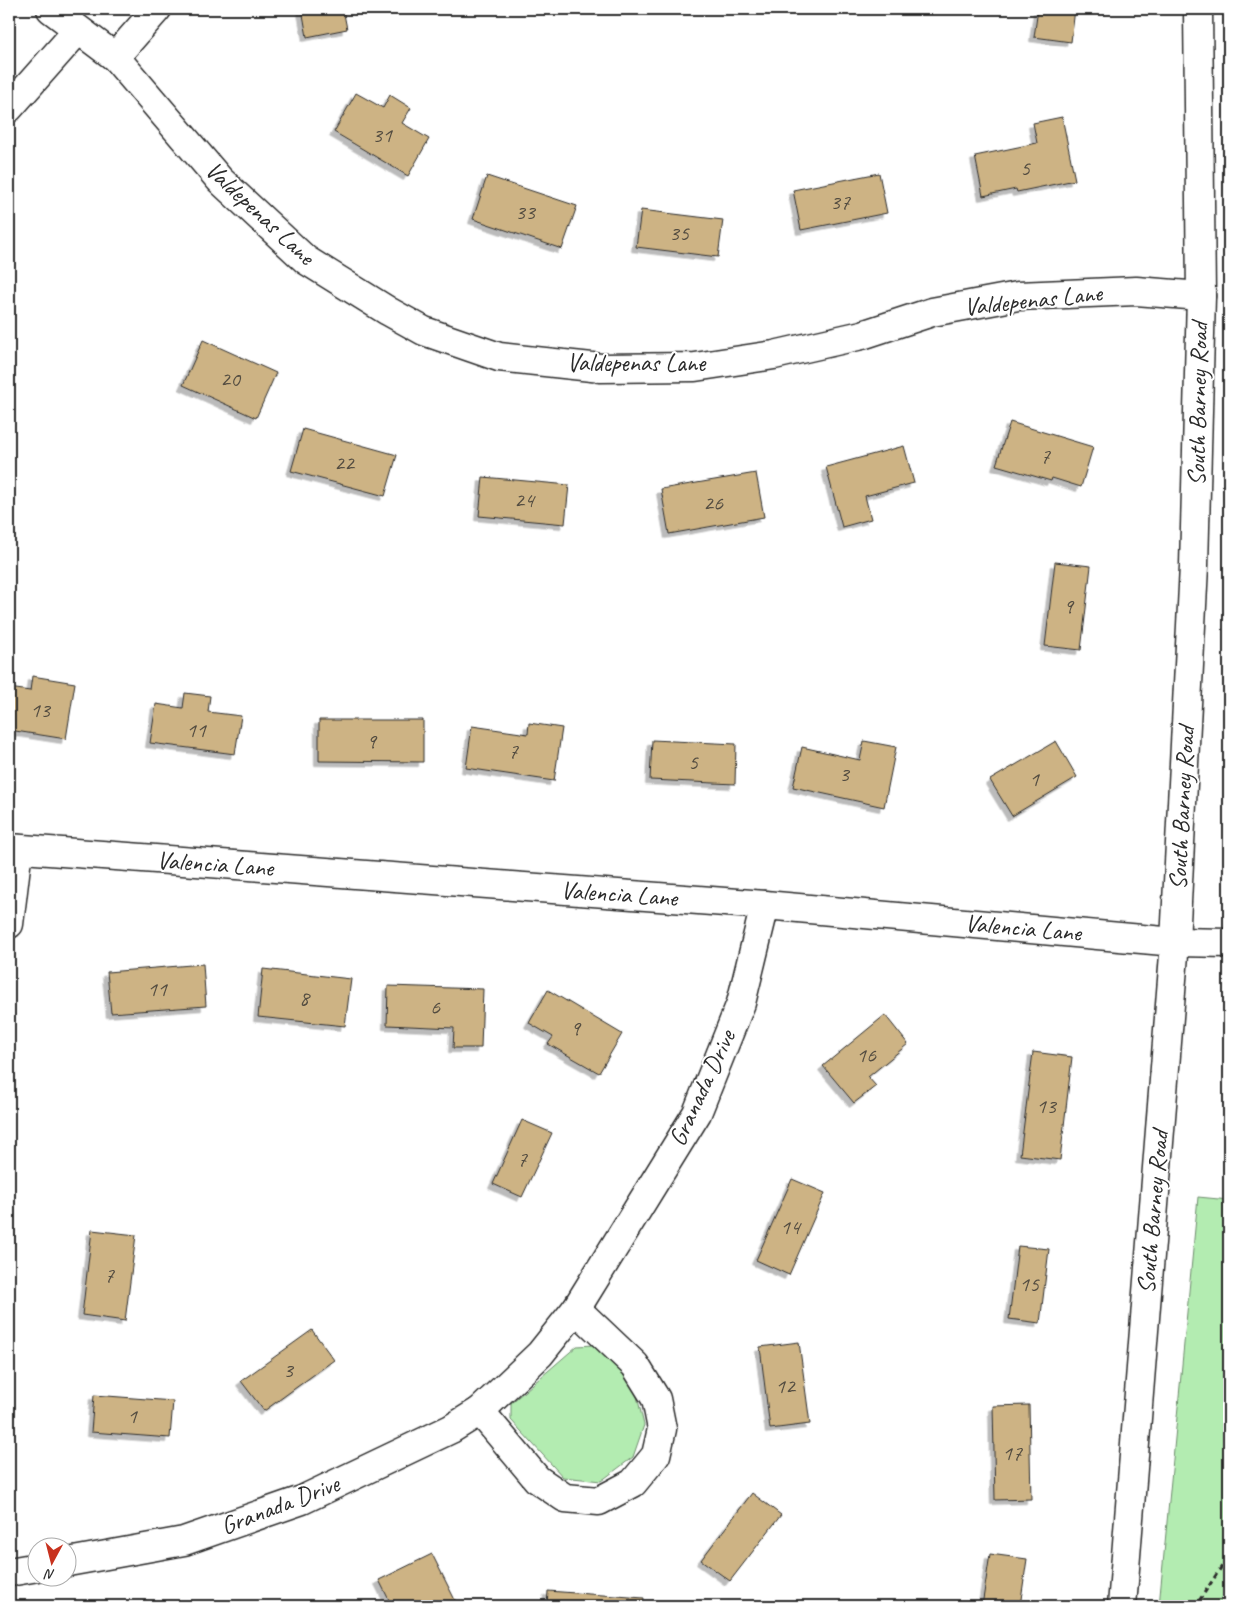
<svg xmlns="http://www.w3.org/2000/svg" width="1238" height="1615" font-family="Caveat,sans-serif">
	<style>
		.green { fill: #b3ecb1; stroke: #6f8c6e }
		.building { fill: #cdb384; stroke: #2b2b2b; filter: url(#shadow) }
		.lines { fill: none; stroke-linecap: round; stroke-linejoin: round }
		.minor-casing { stroke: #2b2b2b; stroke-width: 31 }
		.path { stroke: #2b2b2b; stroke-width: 3; stroke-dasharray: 5 4; stroke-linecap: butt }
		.minor { stroke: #fff; stroke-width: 28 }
		.labels { text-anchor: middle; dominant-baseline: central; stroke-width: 4; stroke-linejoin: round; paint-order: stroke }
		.number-label { font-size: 22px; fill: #544d41 }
		.street-label { font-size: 25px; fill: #2b2b2b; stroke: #fff }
	</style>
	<defs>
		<filter id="shadow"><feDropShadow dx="-4.5" dy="4.5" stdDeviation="0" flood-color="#0004"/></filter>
	</defs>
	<rect width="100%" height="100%" fill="#fff"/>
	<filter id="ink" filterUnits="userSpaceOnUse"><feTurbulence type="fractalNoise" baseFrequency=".02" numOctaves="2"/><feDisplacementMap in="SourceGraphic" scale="10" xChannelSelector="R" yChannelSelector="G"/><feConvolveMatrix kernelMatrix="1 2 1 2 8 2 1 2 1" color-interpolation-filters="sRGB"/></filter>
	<g filter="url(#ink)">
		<!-- green -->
		<g class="green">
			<path d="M1198 1197 1229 1200V1606H1159Z"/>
			<path d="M594 1345 617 1366 636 1392 644 1425 633 1457 601 1481 563 1477 511 1420V1403L577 1346Z"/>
		</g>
		<!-- building -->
		<g class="building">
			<path d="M302 9H343L347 29 307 37Z"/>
			<path d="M1038 9H1075L1071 42 1034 37Z"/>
			<path d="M356 93 383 108 390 95 411 108 402 123 429 139 408 176 334 132Z"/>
			<path d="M1062 117 1075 180 1017 192 1016 189 983 196 975 156 1037 143 1033 123Z"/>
			<path d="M879 173 887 213 801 230 793 190Z"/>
			<path d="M487 176 577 206 562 249 473 219Z"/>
			<path d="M641 210 723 220 718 257 636 247Z"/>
			<path d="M203 340 276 373 256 418 183 385Z"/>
			<path d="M1010 422 1093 447 1081 487 1052 478 1051 481 996 465Z"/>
			<path d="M303 429 397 455 385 496 291 471Z"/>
			<path d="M904 446 914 483 865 496 871 519 842 527 826 467Z"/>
			<path d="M756 473 764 517 669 534 661 489Z"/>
			<path d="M483 477 569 485 565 524 479 516Z"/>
			<path d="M1055 562 1091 566 1081 650 1045 646Z"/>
			<path d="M32 676 75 683 66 739 9 730V688L30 691Z"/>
			<path d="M185 693 210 696 208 712 241 716 235 754 150 743 156 704 183 708Z"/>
			<path d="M319 720H423V762L319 761Z"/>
			<path d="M529 723 562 728 554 781 466 768 472 726 528 734Z"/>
			<path d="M652 740 736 744 735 784 650 780Z"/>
			<path d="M864 741 896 747 884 807 793 787 802 747 860 760Z"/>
			<path d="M1056 741 1077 777 1012 816 990 780Z"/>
			<path d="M203 964 206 1006 111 1013 107 972Z"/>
			<path d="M263 969 351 979 345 1026 258 1017Z"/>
			<path d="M388 986 483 989 481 1048H453L454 1028 387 1025Z"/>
			<path d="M548 990 622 1034 599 1073 548 1044 553 1037 529 1023Z"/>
			<path d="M885 1015 908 1044 868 1077 876 1086 854 1103 823 1066Z"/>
			<path d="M1033 1052 1072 1057 1060 1160 1020 1155Z"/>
			<path d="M522 1120 552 1133 522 1197 493 1184Z"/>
			<path d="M792 1179 825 1193 789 1275 756 1260Z"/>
			<path d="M92 1230 136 1235 125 1321 82 1315Z"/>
			<path d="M1018 1246 1049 1249 1040 1323 1009 1319Z"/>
			<path d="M312 1330 334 1360 264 1411 241 1381Z"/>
			<path d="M799 1342 810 1424 770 1429 760 1347Z"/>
			<path d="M94 1395 173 1401 170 1438 91 1432Z"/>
			<path d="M1029 1405 1031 1499 995 1500 993 1406Z"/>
			<path d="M752 1493 781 1515 730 1581 701 1560Z"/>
			<path d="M432 1554 457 1604 454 1606H392L379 1580Z"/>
			<path d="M990 1554 1027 1559 1020 1606H982Z"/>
			<path d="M548 1591 644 1598 643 1606H547Z"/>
		</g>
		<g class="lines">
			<defs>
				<g id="minor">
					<path d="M51 9 115 57 220 180 306 260 388 311 424 331 499 357 601 368 695 367 774 355 862 335 932 312 1018 296 1136 291 1201 296"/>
					<path d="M115 57 157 9"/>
					<path d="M9 108 78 30"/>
					<path d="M9 848 765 905 1175 942 1229 943"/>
					<path d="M9 924 18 849"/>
					<path d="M480 1411 540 1354 576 1309 697 1113 741 1003 765 905"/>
					<path d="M68 1562 184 1541 302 1500 451 1429 480 1411 537 1479 565 1498 599 1501 633 1483 656 1455 662 1429 656 1399 635 1365 576 1309"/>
					<path d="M9 1572 38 1567"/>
					<path d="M1122 1606 1175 942 1194 566 1201 296 1198 9"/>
				</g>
			</defs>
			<!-- minor casing -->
			<use href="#minor" class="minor-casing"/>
			<!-- path -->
			<path class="path" d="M1192 1606 1199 1601 1226 1560H1229"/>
			<!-- minor -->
			<use href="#minor" class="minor"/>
		</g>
	</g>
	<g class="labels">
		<!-- number labels -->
		<g class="number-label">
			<text x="382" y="135">31</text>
			<text x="1025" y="168">5</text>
			<text x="840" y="202">37</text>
			<text x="525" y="212">33</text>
			<text x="679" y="233">35</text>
			<text x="230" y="379">20</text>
			<text x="1045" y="456">7</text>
			<text x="344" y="463">22</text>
			<text x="524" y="500">24</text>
			<text x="713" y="503">26</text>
			<text x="1068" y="606">9</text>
			<text x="40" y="710">13</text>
			<text x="196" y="730">11</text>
			<text x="371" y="741">9</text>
			<text x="513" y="751">7</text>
			<text x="693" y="762">5</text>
			<text x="844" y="774">3</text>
			<text x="1034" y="779">1</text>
			<text x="157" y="989">11</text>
			<text x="304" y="998">8</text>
			<text x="435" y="1007">6</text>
			<text x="575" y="1028">9</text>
			<text x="866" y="1055">16</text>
			<text x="1046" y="1106">13</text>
			<text x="522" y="1159">7</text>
			<text x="790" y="1227">14</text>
			<text x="109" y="1275">7</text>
			<text x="1029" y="1284">15</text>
			<text x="288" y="1370">3</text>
			<text x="785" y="1386">12</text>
			<text x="132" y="1416">1</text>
			<text x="1012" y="1453">17</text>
		</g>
		<!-- street labels -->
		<g class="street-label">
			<text transform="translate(260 213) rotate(43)">Valdepenas Lane</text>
			<text transform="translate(1033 300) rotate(-6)">Valdepenas Lane</text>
			<text x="636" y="363">Valdepenas Lane</text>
			<text transform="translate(1198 404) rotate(-89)">South Barney Road</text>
			<text transform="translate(1182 808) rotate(-87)">South Barney Road</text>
			<text transform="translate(215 864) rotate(4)">Valencia Lane</text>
			<text transform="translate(619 894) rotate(4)">Valencia Lane</text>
			<text transform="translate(1023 928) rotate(5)">Valencia Lane</text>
			<text transform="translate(702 1088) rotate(-65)">Granada Drive</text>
			<text transform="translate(1153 1212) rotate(-85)">South Barney Road</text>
			<text transform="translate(280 1505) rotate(-21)">Granada Drive</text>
		</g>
	</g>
	<!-- margin -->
	<rect width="1238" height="1615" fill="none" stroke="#fff" stroke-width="30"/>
	<rect x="15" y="15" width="1208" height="1585" fill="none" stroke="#2b2b2b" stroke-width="2" filter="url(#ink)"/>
	<!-- north arrow -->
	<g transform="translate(52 1562) rotate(187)"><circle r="24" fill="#ffffff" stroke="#aaaaaa"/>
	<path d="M0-4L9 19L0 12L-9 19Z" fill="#c8321e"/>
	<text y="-8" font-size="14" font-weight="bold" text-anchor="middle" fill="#2b2b2b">N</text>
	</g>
</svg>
